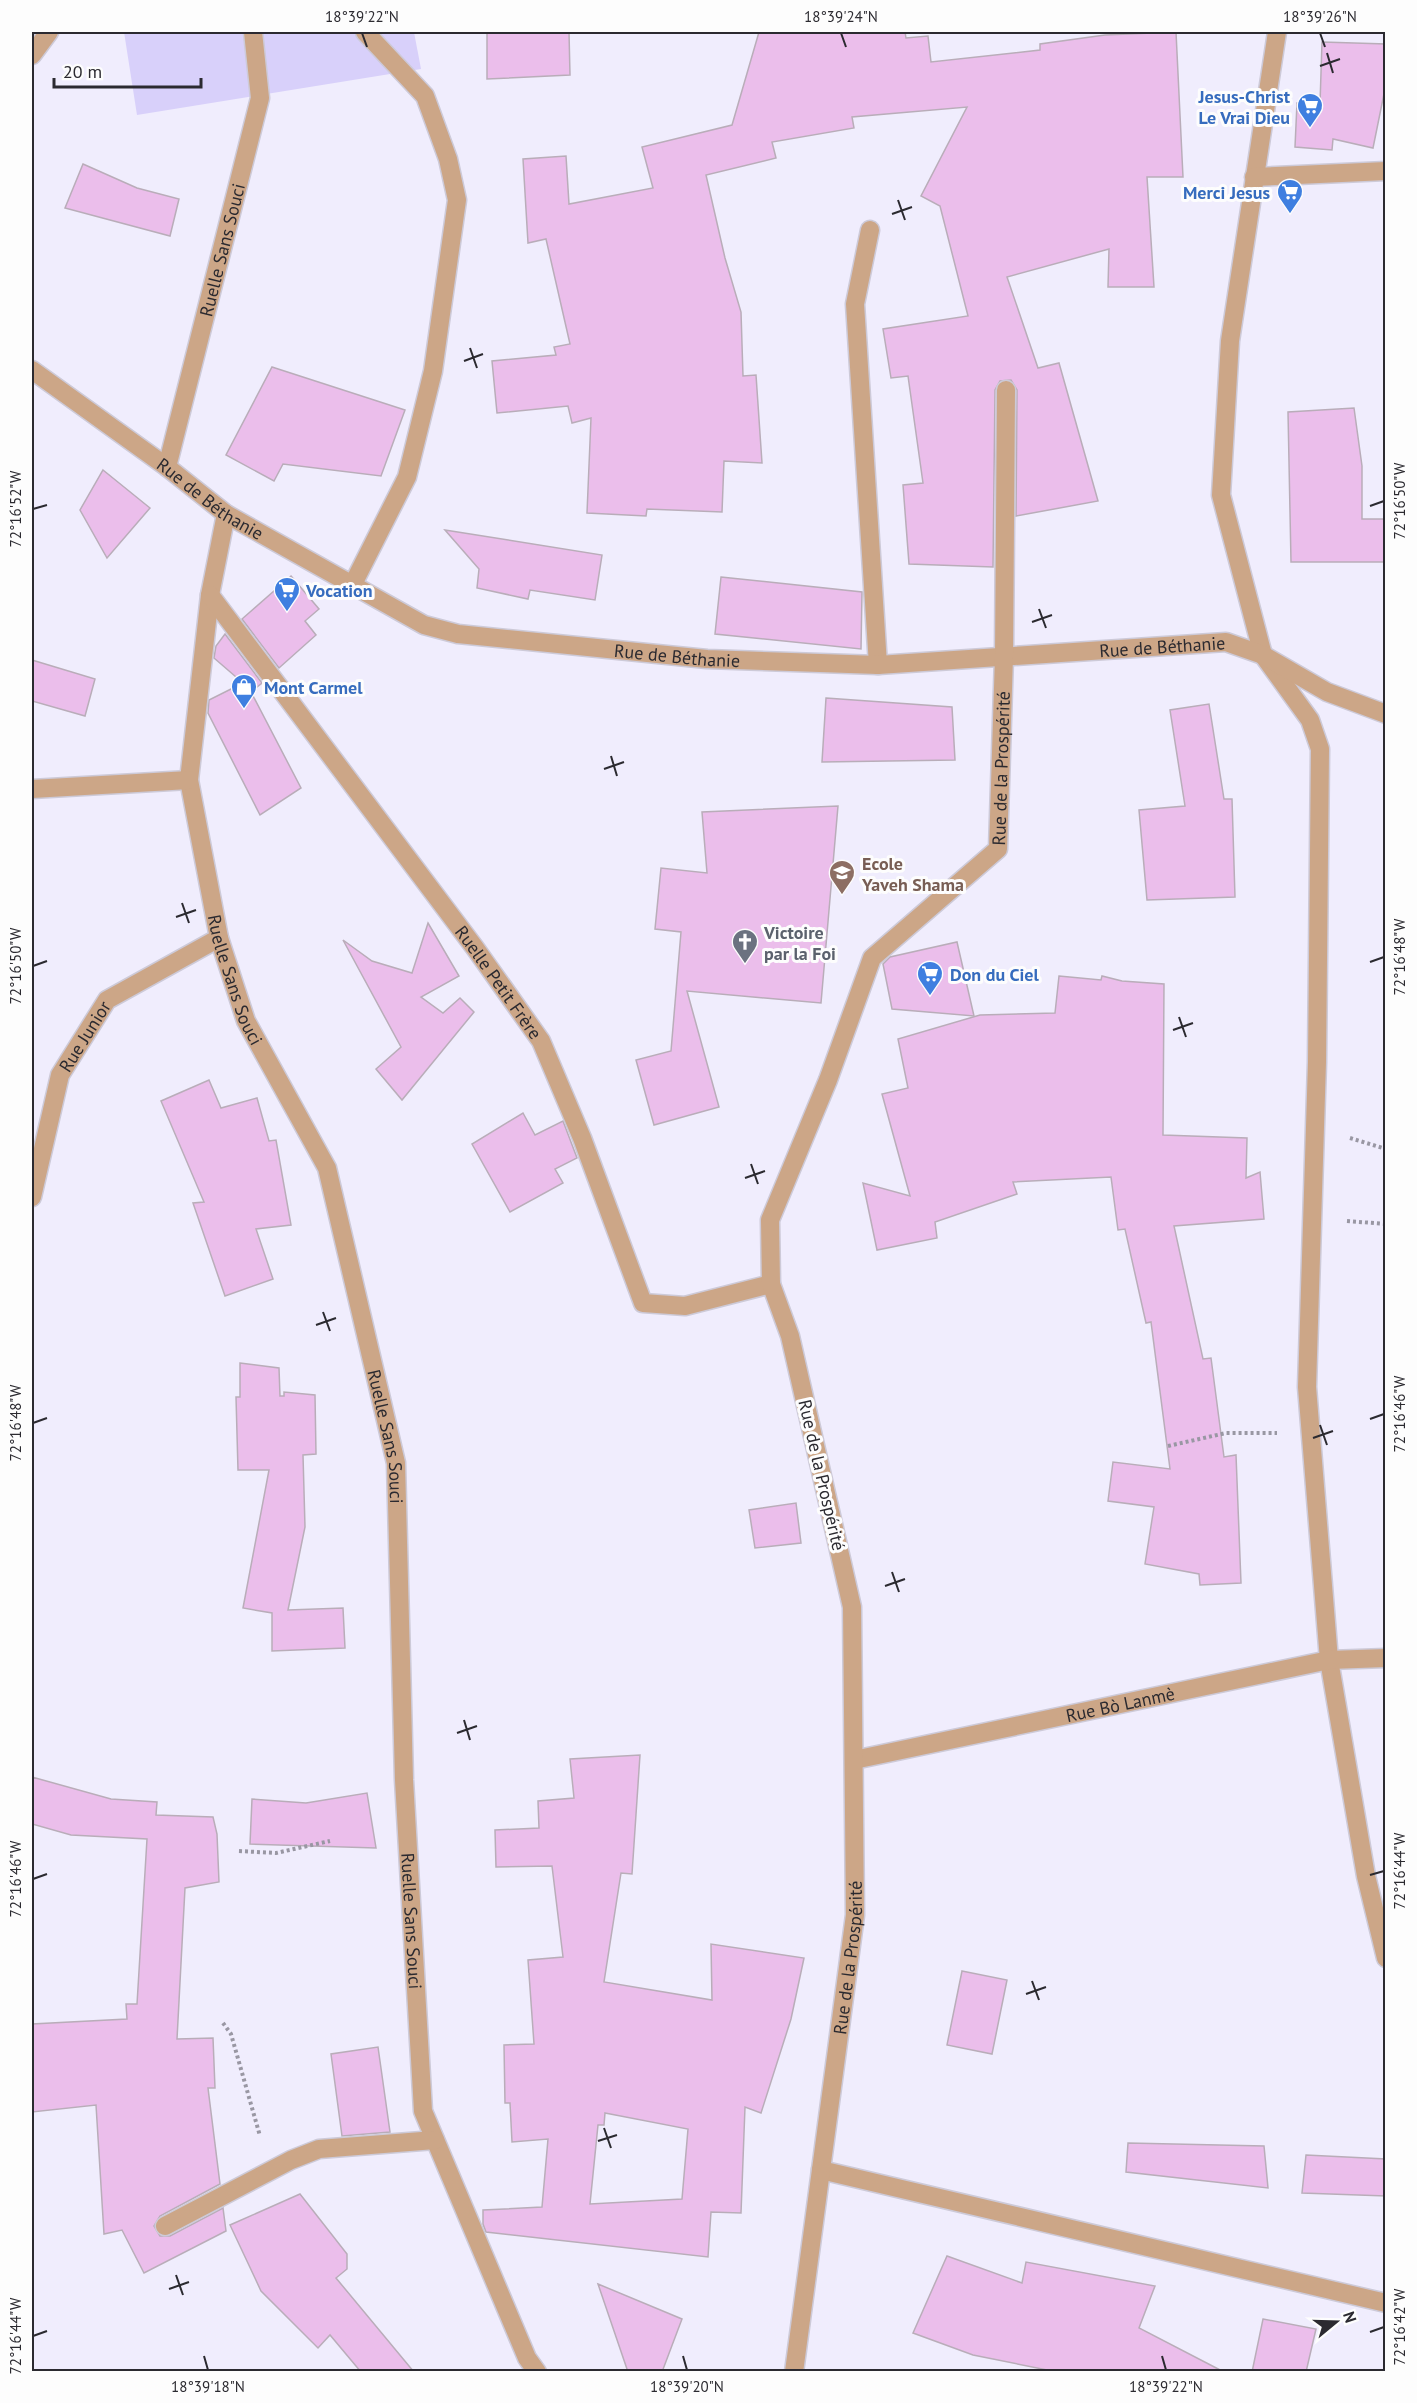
<svg xmlns="http://www.w3.org/2000/svg" width="1417" height="2403" font-family="'PT Sans',sans-serif">
	<style>
		.green { fill: #d8d0fa }
		.building { fill: #ebbeeb; stroke: #b9adb9; stroke-width: 1.5; fill-rule: evenodd }
		.lines { fill: none; stroke-linecap: round; stroke-linejoin: round }
		.minor-casing { stroke: #cdcad8; stroke-width: 21 }
		.path { stroke: #9997a3; stroke-width: 4; stroke-dasharray: 3 3; stroke-linecap: butt }
		.minor { stroke: #cca687; stroke-width: 18 }
		.ticks { fill: none; stroke: #2b2a30; stroke-width: 2 }
		.labels { text-anchor: middle; dominant-baseline: central; stroke-width: 6; stroke-linejoin: round; paint-order: stroke }
		.shop-label { font-size: 18px; font-weight: bold; fill: #366cbe; stroke: #fdfdfd; text-anchor: start }
		.street-label { font-size: 18px; fill: #2b2a30; stroke: #fdfdfd }
		.education-label { font-size: 18px; font-weight: bold; fill: #785e54; stroke: #fdfdfd; text-anchor: start }
		.worship-label { font-size: 18px; font-weight: bold; fill: #5b616d; stroke: #fdfdfd; text-anchor: start }
		.neatline { fill: none; stroke: #2b2a30; stroke-width: 2 }
		.ticks-label { font-size: 15px; text-anchor: middle; fill: #2b2a30 }
	</style>
	<rect width="100%" height="100%" fill="#f0edfd"/>
	<!-- green -->
	<path class="green" d="M124 32H414L421 69 137 115Z"/>
	<!-- building -->
	<g class="building">
		<path d="M487 32H569L570 75 487 79Z"/>
		<path d="M759 32H905L906 38 928 36 931 62 1040 50V44L1105 35 1176 32 1183 177H1147L1154 287H1108L1109 249 1007 277 1038 368 1059 363 1098 501 1016 516 1017 390 1011 380 1000 381 995 390 993 567 909 564 903 485 923 483 908 376 891 378 883 329 968 316 940 206 921 196 967 107 852 117 854 128 772 142 776 158 706 175 725 258 741 312 743 376 756 375 762 463 724 461 722 512 647 509 646 516 587 513 591 418 572 423 568 406 497 413 492 361 556 355 554 347 570 344 546 239 528 243 523 159 566 156 569 204 653 188 642 147 732 125Z"/>
		<path d="M1322 42 1386 44V84L1373 148 1333 139 1332 150 1295 147 1297 103 1320 104Z"/>
		<path d="M83 164 137 188 179 199 170 236 65 208Z"/>
		<path d="M272 367 405 410 381 476 283 464 274 481 226 455Z"/>
		<path d="M1354 408 1362 466V519H1386V562H1291L1288 412Z"/>
		<path d="M103 470 150 508 107 558 80 510Z"/>
		<path d="M445 530 602 555 595 600 530 590 528 599 477 588 479 569Z"/>
		<path d="M291 576 319 609 305 621 316 635 279 668 242 619Z"/>
		<path d="M721 577 862 592 861 649 715 634Z"/>
		<path d="M225 634 262 683 252 691 250 690 301 788 260 815 208 713 209 700 243 683 214 658 216 646Z"/>
		<path d="M32 660 95 679 85 716 32 701Z"/>
		<path d="M826 698 952 707 955 760 822 762Z"/>
		<path d="M1209 704 1224 799H1232L1235 897 1147 900 1139 810 1185 806 1170 710Z"/>
		<path d="M838 806 821 1003 687 991 719 1107 654 1125 636 1060 671 1051 681 932 655 929 661 868 707 873 702 812Z"/>
		<path d="M428 923 459 976 421 997 443 1013 460 998 474 1012 402 1100 376 1069 401 1047 343 940 372 961 412 973Z"/>
		<path d="M957 942 974 1016 892 1009 883 964 890 957Z"/>
		<path d="M1059 976 1101 980 1102 976 1122 981 1164 984 1163 1135 1247 1138 1246 1178 1260 1172 1264 1219 1174 1226 1203 1359 1211 1358 1224 1457 1236 1455 1241 1583 1200 1585 1199 1574 1145 1564 1154 1507 1108 1501 1113 1462 1170 1469 1151 1322 1146 1323 1125 1229 1118 1230 1111 1177 1013 1182 1017 1194 935 1222 937 1238 877 1250 863 1183 910 1196 882 1094 908 1088 898 1039 980 1015 1055 1013Z"/>
		<path d="M209 1080 221 1108 257 1098 269 1141 276 1140 291 1225 256 1229 273 1279 225 1296 193 1203 204 1202 161 1101Z"/>
		<path d="M523 1113 535 1135 563 1121 577 1158 555 1169 563 1183 510 1212 472 1144Z"/>
		<path d="M240 1363 279 1368 280 1396H284V1392L315 1395 316 1454 303 1455 305 1527 288 1610 343 1608 345 1648 272 1651V1613L243 1608 269 1470H238L236 1397H240Z"/>
		<path d="M796 1503 801 1543 755 1548 749 1510Z"/>
		<path d="M640 1755 632 1874 621 1873 604 1982 712 2000 711 1944 804 1958 791 2019 761 2113 745 2107 741 2213 711 2212 708 2257 486 2232 483 2224V2210L542 2207 548 2139 512 2142 510 2103H505L504 2045 534 2044 528 1960 563 1957 552 1866 496 1867 495 1830 539 1828 538 1801 574 1798 570 1759ZM605 2113 688 2129 682 2199 590 2204 598 2125H604Z"/>
		<path d="M32 1777 111 1799 157 1802 156 1815 213 1817 217 1834 219 1882 185 1888 177 2039 213 2038 215 2088H208L220 2184 160 2216 154 2226 160 2236H170L223 2208 226 2231 144 2273 122 2230 104 2234 96 2105 32 2112V2024L127 2019 126 2004H137L147 1839 71 1835 32 1824Z"/>
		<path d="M367 1793 376 1848 250 1844 252 1799 306 1803Z"/>
		<path d="M962 1971 1007 1980 992 2054 947 2045Z"/>
		<path d="M378 2047 390 2132 342 2136 331 2054Z"/>
		<path d="M1128 2143 1264 2146 1268 2188 1126 2172Z"/>
		<path d="M1306 2155 1386 2159V2196L1302 2193Z"/>
		<path d="M300 2194 347 2254V2269L336 2278 414 2372H361L330 2335 318 2348 261 2291 230 2225Z"/>
		<path d="M947 2256 1022 2283 1026 2262 1155 2286 1139 2328 1224 2372H1057L973 2355 913 2333Z"/>
		<path d="M598 2284 682 2319 662 2372H628Z"/>
		<path d="M1263 2319 1316 2329 1306 2372H1252Z"/>
	</g>
	<g class="lines">
		<defs>
			<g id="minor">
				<path d="M1277 32 1230 341 1221 495 1263 655 1310 720 1320 749 1317 1062 1307 1387 1329 1660 1366 1876 1386 1958"/>
				<path d="M32 55 49 32"/>
				<path d="M1254 177 1386 171"/>
				<path d="M870 230 855 304 878 665"/>
				<path id="s1" d="M32 370 167 467 226 514 424 625 458 634 707 659 878 665 1226 642 1263 655 1327 692 1386 714"/>
				<path id="s2" d="M167 467 260 98 253 32"/>
				<path id="s3" d="M226 514 210 595 189 780 219 938 246 1021 327 1168 396 1463 404 1780 423 2111 527 2358 537 2372"/>
				<path d="M353 584 407 477 433 371 457 200 448 159 425 96 365 32"/>
				<path id="s4" d="M210 595 475 948 541 1041 582 1138 643 1303 685 1306 771 1284"/>
				<path d="M32 789 189 780"/>
				<path id="s5" d="M32 1197 60 1075 107 1000 219 938"/>
				<path id="s6" d="M854 1760 1329 1660 1386 1658"/>
				<path d="M821 2170 1386 2303"/>
				<path d="M165 2226 291 2160 319 2149 435 2140"/>
				<path id="s7" d="M794 2372 855 1915 852 1607 790 1336 771 1284 770 1220 828 1080 872 958 998 849 1004 656 1006 390"/>
			</g>
		</defs>
		<!-- minor casing -->
		<use href="#minor" class="minor-casing"/>
		<!-- path -->
		<g class="path">
			<path d="M1350 1138 1386 1149"/>
			<path d="M1347 1221 1386 1224"/>
			<path d="M1168 1446 1226 1433H1277"/>
			<path d="M239 1851 276 1853 330 1841"/>
			<path d="M223 2023 231 2034 260 2136"/>
		</g>
		<!-- minor -->
		<use href="#minor" class="minor"/>
	</g>
	<!-- ticks -->
	<path class="ticks" d="M362 33 367 47M841 33 846 47M1320 33 1325 47M1327 53 1333 73M1320 66 1340 59M898 200 905 220M892 214 912 207M470 348 477 368M464 361 483 354M1370 506 1384 501M33 509 47 505M1039 609 1046 628M1032 622 1052 615M611 756 617 776M604 769 624 762M182 903 189 923M176 917 196 910M1370 962 1384 957M33 966 47 961M1179 1017 1186 1037M1173 1030 1193 1023M751 1164 758 1184M745 1178 765 1171M323 1312 330 1331M316 1325 336 1318M1370 1419 1384 1414M33 1423 47 1418M1320 1425 1327 1445M1313 1438 1333 1431M892 1572 899 1592M885 1586 905 1579M464 1720 470 1740M457 1733 477 1726M1370 1875 1384 1871M33 1879 47 1874M1032 1981 1039 2000M1026 1994 1046 1987M604 2128 611 2148M598 2141 617 2135M176 2275 183 2295M169 2289 189 2282M1370 2332 1384 2327M33 2336 47 2331M204 2356 208 2370M683 2356 687 2370M1162 2356 1166 2370"/>
	<!-- icons -->
	<defs>
		<symbol id="supermarket-pin" viewBox="-11 -11 22 30"><path d="M0 17L-7.5 6A9.5 9.5 0 1 1 7.5 6Z" fill="#3f7fe0" stroke="#fdfdfd"/><path d="M-6-5.5h2.5l.6 2H6L4.5 2H-2.5L-4.4-4H-6ZM-1.5 3.2a1.3 1.3 0 1 0 .1 0ZM3 3.2a1.3 1.3 0 1 0 .1 0Z" fill="#fff"/></symbol>
		<symbol id="shop-pin" viewBox="-11 -11 22 30"><path d="M0 17L-7.5 6A9.5 9.5 0 1 1 7.5 6Z" fill="#3f7fe0" stroke="#fdfdfd"/><path d="M-5-2.5h2.3a2.7 3.5 0 0 1 5.4 0H5L5.5 6h-11ZM-1.5-2.5h3a1.5 2.3 0 0 0-3 0Z" fill="#fff"/></symbol>
		<symbol id="school-pin" viewBox="-11 -11 22 30"><path d="M0 17L-7.5 6A9.5 9.5 0 1 1 7.5 6Z" fill="#8d6e63" stroke="#fdfdfd"/><path d="M0-5L7-2L0 1L-7-2ZM-4 1L0 2.5L4 1V4Q0 6-4 4Z" fill="#fff"/></symbol>
		<symbol id="church-pin" viewBox="-11 -11 22 30"><path d="M0 17L-7.5 6A9.5 9.5 0 1 1 7.5 6Z" fill="#6b7280" stroke="#fdfdfd"/><path d="M-1.2-6h2.4v3.5h3.3v2.4h-3.3V6h-2.4V-.1h-3.3v-2.4h3.3Z" fill="#fff"/></symbol>
	</defs>
	<g fill-rule="evenodd">
		<use href="#supermarket-pin" x="1295" y="91" width="30" height="40"/>
		<use href="#supermarket-pin" x="1275" y="177" width="30" height="40"/>
		<use href="#supermarket-pin" x="272" y="575" width="30" height="40"/>
		<use href="#shop-pin" x="229" y="672" width="30" height="40"/>
		<use href="#school-pin" x="827" y="858" width="30" height="40"/>
		<use href="#church-pin" x="730" y="927" width="30" height="40"/>
		<use href="#supermarket-pin" x="915" y="959" width="30" height="40"/>
	</g>
	<g class="labels">
		<!-- shop labels -->
		<g class="shop-label">
			<text x="1290" y="96" text-anchor="end">Jesus-Christ<tspan x="1290" dy="21">Le Vrai Dieu</tspan></text>
			<text x="1270" y="192" text-anchor="end">Merci Jesus</text>
			<text x="306" y="590">Vocation</text>
			<text x="264" y="687">Mont Carmel</text>
			<text x="950" y="974">Don du Ciel</text>
		</g>
		<!-- street labels -->
		<g class="street-label">
			<text stroke="none"><textPath href="#s2" startOffset="224">Ruelle Sans Souci</textPath></text>
			<text stroke="none"><textPath href="#s1" startOffset="220">Rue de Béthanie</textPath></text>
			<text stroke="none"><textPath href="#s1" startOffset="1210">Rue de Béthanie</textPath></text>
			<text stroke="none"><textPath href="#s1" startOffset="724">Rue de Béthanie</textPath></text>
			<text stroke="none"><textPath href="#s7" startOffset="1695">Rue de la Prospérité</textPath></text>
			<text stroke="none"><textPath href="#s3" startOffset="474">Ruelle Sans Souci</textPath></text>
			<text stroke="none"><textPath href="#s4" startOffset="483">Ruelle Petit Frère</textPath></text>
			<text stroke="none"><textPath href="#s5" startOffset="171">Rue Junior</textPath></text>
			<text stroke="none"><textPath href="#s3" startOffset="960">Ruelle Sans Souci</textPath></text>
			<text transform="translate(822 1475) rotate(77)">Rue de la Prospérité</text>
			<text stroke="none"><textPath href="#s6" startOffset="272">Rue Bò Lanmè</textPath></text>
			<text stroke="none"><textPath href="#s3" startOffset="1446">Ruelle Sans Souci</textPath></text>
			<text stroke="none"><textPath href="#s7" startOffset="418">Rue de la Prospérité</textPath></text>
		</g>
		<!-- education labels -->
		<g class="education-label">
			<text x="862" y="863">Ecole<tspan x="862" dy="21">Yaveh Shama</tspan></text>
		</g>
		<!-- worship labels -->
		<g class="worship-label">
			<text x="764" y="932">Victoire<tspan x="764" dy="21">par la Foi</tspan></text>
		</g>
	</g>
	<!-- border -->
	<rect width="1417" height="2403" fill="none" stroke="#fdfdfd" stroke-width="66"/>
	<!-- north arrow -->
	<g transform="translate(1336 2322) rotate(71)" stroke="#fdfdfd" stroke-width="4.5" paint-order="stroke">
	<path d="M0-4.5L10 22L0 15L-10 22Z" fill="#2b2a30"/>
	<text y="-9" font-size="16" font-weight="bold" text-anchor="middle" fill="#2b2a30">N</text>
	</g>
	<!-- scale -->
	<path d="M54 78v9h147v-9" fill="none" stroke="#2b2a30" stroke-width="3"/>
	<text x="63" y="78" font-size="18" fill="#2b2a30" stroke="#fdfdfd" stroke-width="4.5" paint-order="stroke">20 m</text>
	<rect x="33" y="33" width="1351" height="2337" class="neatline"/>
	<g class="ticks-label">
		<text x="362" y="22">18°39'22"N</text>
		<text x="841" y="22">18°39'24"N</text>
		<text x="1320" y="22">18°39'26"N</text>
		<text transform="translate(1400 501) rotate(-90)" y="5">72°16'50"W</text>
		<text transform="translate(16 509) rotate(-90)" y="5">72°16'52"W</text>
		<text transform="translate(1400 957) rotate(-90)" y="5">72°16'48"W</text>
		<text transform="translate(16 966) rotate(-90)" y="5">72°16'50"W</text>
		<text transform="translate(1400 1414) rotate(-90)" y="5">72°16'46"W</text>
		<text transform="translate(16 1423) rotate(-90)" y="5">72°16'48"W</text>
		<text transform="translate(1400 1871) rotate(-90)" y="5">72°16'44"W</text>
		<text transform="translate(16 1879) rotate(-90)" y="5">72°16'46"W</text>
		<text transform="translate(1400 2327) rotate(-90)" y="5">72°16'42"W</text>
		<text transform="translate(16 2336) rotate(-90)" y="5">72°16'44"W</text>
		<text x="208" y="2392">18°39'18"N</text>
		<text x="687" y="2392">18°39'20"N</text>
		<text x="1166" y="2392">18°39'22"N</text>
	</g>
</svg>
